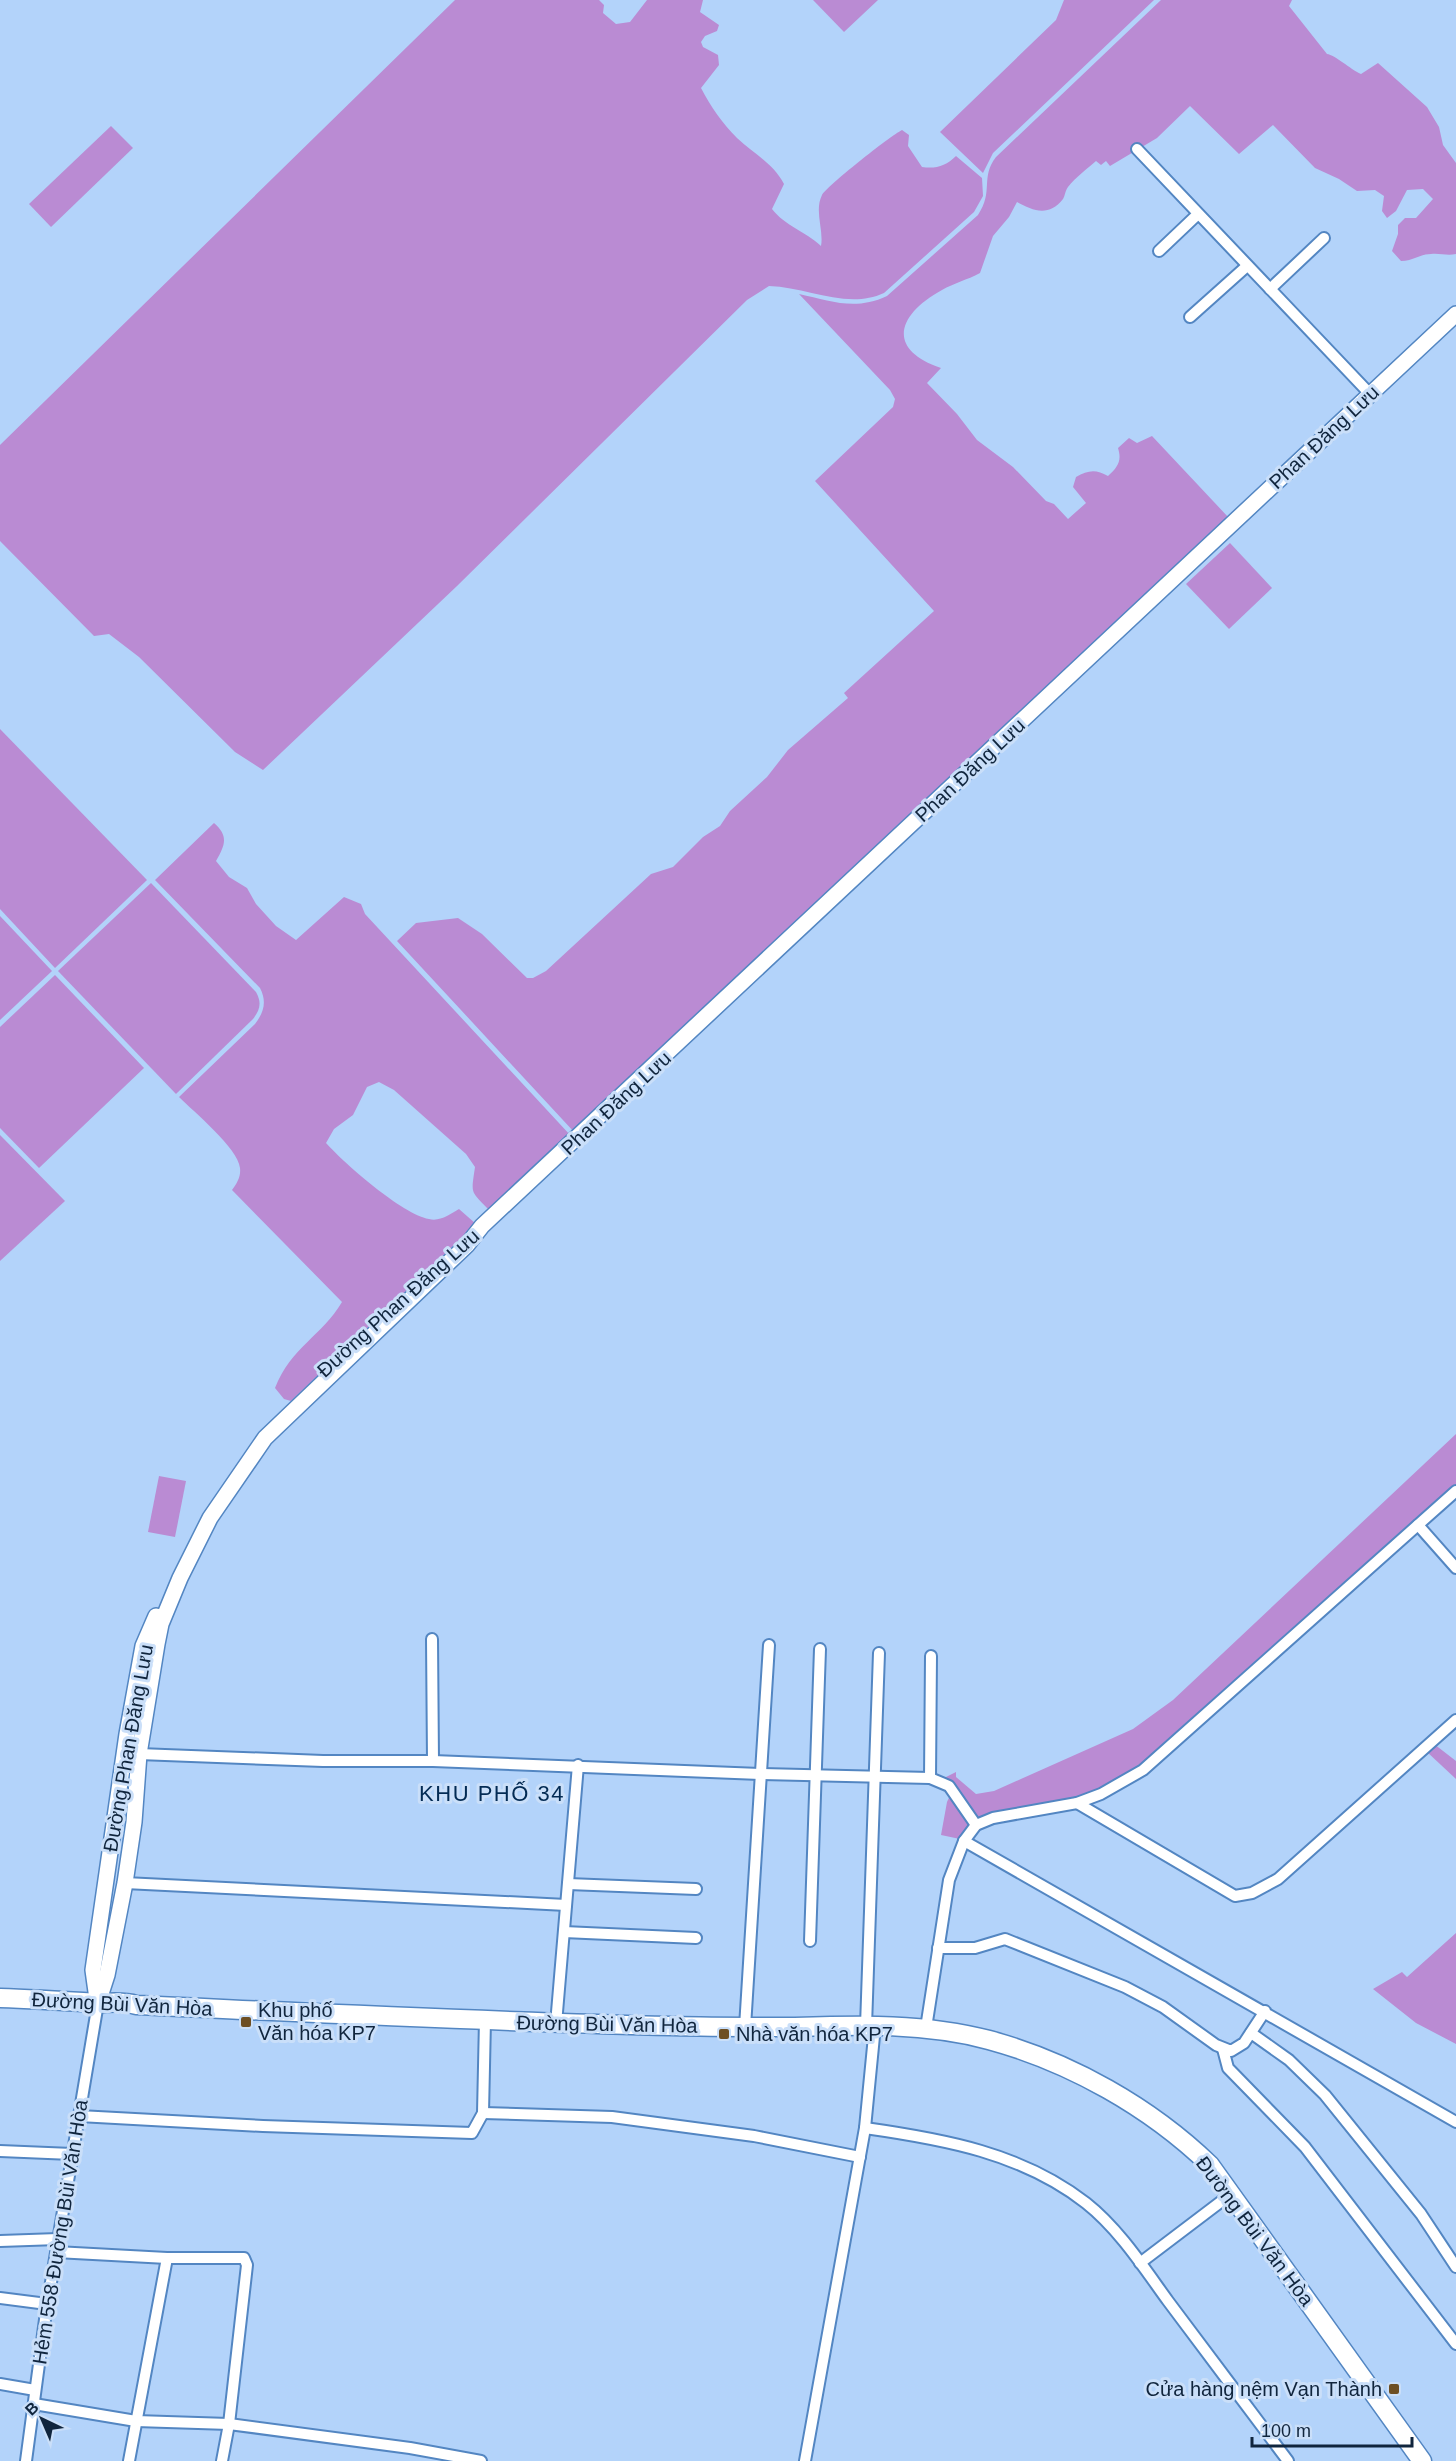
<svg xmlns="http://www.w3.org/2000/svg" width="1456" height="2461" font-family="Arial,sans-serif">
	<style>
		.green { fill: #ba8bd3 }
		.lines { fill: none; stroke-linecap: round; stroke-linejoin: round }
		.street-casing { stroke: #5386c2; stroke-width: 14 }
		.secondary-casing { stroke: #5386c2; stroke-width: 18 }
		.primary-casing { stroke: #5386c2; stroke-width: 21 }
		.street { stroke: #fff; stroke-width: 10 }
		.secondary { stroke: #fff; stroke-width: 15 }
		.primary { stroke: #fff; stroke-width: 18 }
		.poi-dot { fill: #6d4f24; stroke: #cadff9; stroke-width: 2 }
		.labels { text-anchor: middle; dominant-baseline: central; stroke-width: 6; stroke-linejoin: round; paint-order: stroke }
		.street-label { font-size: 20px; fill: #10253d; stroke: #cadff9 }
		.poi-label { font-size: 20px; fill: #10253d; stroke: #cadff9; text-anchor: start }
		.quarter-label { font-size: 22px; letter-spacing: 1.5px; fill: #032b54; stroke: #cadff9 }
	</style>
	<rect width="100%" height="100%" fill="#b3d3fa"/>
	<!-- green -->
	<g class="green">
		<path d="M455 0H599L604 5 603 13 616 24 630 22 647 0H703L700 12 719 25 717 31 705 36 701 42 703 47 718 55 719 65 701 88C711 107 722 123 737 138 754 154 773 163 784 184L772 209C785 226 805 231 821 246 824 230 814 211 822 195 826 187 890 136 902 130L909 135 908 146 922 167C936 169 946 166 956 156L982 178 983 196 974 212 884 293C847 310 808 287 769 286L747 300 457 586 263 770 235 752 139 657 109 634 94 636 0 541V445Z"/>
		<path d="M813 0H878L844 32Z"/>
		<path d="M1064 0H1154L993 153 983 173 940 132 1056 20Z"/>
		<path d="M1161 0H1292L1289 6 1327 54C1335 55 1350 69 1361 74L1378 63 1427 107 1439 127 1443 145 1456 163V254C1447 256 1440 253 1431 254 1420 254 1413 261 1401 261L1392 251 1398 234V225L1405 218H1416L1433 199 1423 189 1407 190 1396 211 1387 218 1382 211 1384 196 1375 190 1357 191 1339 179 1315 168 1273 125 1239 154 1190 106 1157 138 1110 166 1106 161 1101 165 1096 161C1087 169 1076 177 1068 187 1065 191 1065 196 1063 199 1049 217 1033 211 1017 202L1009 217 993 236 980 273C967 280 954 283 942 290 898 314 885 349 941 368L927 383 957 414 977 440 1013 467 1046 501 1054 504 1068 519 1086 503 1073 487 1076 477C1088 470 1096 469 1108 476 1118 467 1122 461 1118 448L1129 438 1137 443 1152 436 1229 518 575 1133 397 941 416 923 458 918 482 934 527 978H533L546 971 651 874 673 867 703 837 720 826 730 811 767 777 788 750 848 698 844 693 934 611 815 481 893 407 895 399 890 390 799 294C831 301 855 311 887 296L978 215C994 191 980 178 996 157Z"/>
		<path d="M111 126 133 148 51 227 29 204Z"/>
		<path d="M1230 543 1272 588 1229 629 1186 584Z"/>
		<path d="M0 729 147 880 55 968 0 909Z"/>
		<path d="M214 823C229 836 225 845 216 861L229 877 247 888 256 904 276 926 296 940 344 897 361 904 365 914 571 1136 490 1211C470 1190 471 1195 475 1167L466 1154 394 1090 379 1082 367 1087 353 1115 334 1129 326 1143C345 1164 402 1214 429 1219 440 1222 450 1214 459 1209L476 1224 291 1401 284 1399 275 1388C291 1347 322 1336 342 1302L232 1190C237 1183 241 1177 240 1168 238 1148 194 1112 179 1097L255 1024C264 1012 267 1002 260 988L155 880Z"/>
		<path d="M151 883 256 992C262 1003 260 1010 253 1019L176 1094 58 971Z"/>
		<path d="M0 916 52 971 0 1020Z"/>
		<path d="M55 975 144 1068 39 1168 0 1128V1027Z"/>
		<path d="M0 1135 65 1201 0 1261Z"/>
		<path d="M1456 1434V1485L1140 1767 1100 1790 1076 1799 993 1814 960 1839 941 1835 947 1802 954 1787 944 1778 956 1772V1777L976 1794 994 1791 1133 1729 1173 1700Z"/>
		<path d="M159 1476 186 1481 175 1537 148 1532Z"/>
		<path d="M1434 1744 1456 1761V1779L1426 1751Z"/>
		<path d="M1456 1933V2044L1416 2023 1373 1989 1402 1972 1407 1977Z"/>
	</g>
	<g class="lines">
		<defs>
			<g id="street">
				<path d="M1137 149 1370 394"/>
				<path d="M1159 251 1198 214"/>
				<path d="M1270 289 1324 238"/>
				<path d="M1190 317 1247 266"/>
				<path d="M1418 1525 1456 1568"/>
				<path d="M432 1639 433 1761"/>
				<path d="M139 1754 323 1761H433L760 1774 930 1778 949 1786 976 1825"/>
				<path d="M930 1778 931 1656"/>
				<path d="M1077 1803 1235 1896 1252 1893 1278 1879 1456 1720"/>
				<path d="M964 1841 1456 2122"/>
				<path d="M125 1883 566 1905"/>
				<path d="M568 1884 696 1889"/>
				<path d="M564 1932 696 1938"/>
				<path d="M810 1941 820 1649"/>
				<path d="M938 1948H975L1005 1939 1125 1987 1163 2007 1216 2045 1231 2051 1244 2043 1265 2011"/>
				<path d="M556 2024 578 1765"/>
				<path d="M866 2026 879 1653"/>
				<path d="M745 2027 769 1645"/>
				<path d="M926 2028 949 1880 964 1841 976 1825 993 1818 1077 1803 1101 1794 1143 1770 1456 1491"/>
				<path d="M1251 2033 1289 2060 1325 2095 1421 2214 1456 2267"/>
				<path d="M1223 2049 1228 2068 1305 2147 1456 2344"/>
				<path d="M483 2113 612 2117 754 2136 860 2157"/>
				<path d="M79 2116 263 2126 472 2133 483 2113 485 2020"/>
				<path d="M865 2128C943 2139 1022 2153 1086 2203 1119 2229 1144 2268 1168 2301 1208 2354 1248 2408 1288 2461"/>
				<path d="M0 2151 72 2154"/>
				<path d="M0 2241 58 2239"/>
				<path d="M56 2252 167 2258H244L247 2265 229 2424 222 2461"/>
				<path d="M1140 2263 1231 2194"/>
				<path d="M0 2298 47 2304"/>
				<path d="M0 2384 35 2390"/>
				<path d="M34 2404 136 2421 229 2424 410 2448 481 2461"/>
				<path d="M26 2461 46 2312 98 2003"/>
				<path d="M129 2461 167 2258"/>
				<path d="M805 2461 865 2128 875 2026"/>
			</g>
			<g id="secondary">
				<path d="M97 1999 93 1970 127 1734 143 1646 156 1616"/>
				<path d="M98 2003 107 1975 125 1883 134 1822 139 1754 157 1644 161 1624 180 1578 210 1518 265 1438 467 1245 482 1226 1456 314"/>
			</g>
			<path id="primary" d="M0 1998C33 1999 66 2001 99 2003 112 2003 123 2001 136 2005 315 2013 493 2022 672 2026 713 2027 754 2027 795 2027 860 2025 925 2023 989 2040 1070 2062 1150 2107 1210 2165L1422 2461"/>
		</defs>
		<!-- street casing -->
		<use href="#street" class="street-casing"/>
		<!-- secondary casing -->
		<use href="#secondary" class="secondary-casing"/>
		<!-- primary casing -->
		<use href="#primary" class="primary-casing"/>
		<!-- street -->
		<use href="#street" class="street"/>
		<!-- secondary -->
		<use href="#secondary" class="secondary"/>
		<!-- primary -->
		<use href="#primary" class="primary"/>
	</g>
	<!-- markers -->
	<g class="poi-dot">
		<rect x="240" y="2016" width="12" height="12" rx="3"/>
		<rect x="718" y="2028" width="12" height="12" rx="3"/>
		<rect x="1388" y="2383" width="12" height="12" rx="3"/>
	</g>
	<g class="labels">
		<!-- street labels -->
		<g class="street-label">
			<text transform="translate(1324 437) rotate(-43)">Phan Đăng Lưu</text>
			<text transform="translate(970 770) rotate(-43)">Phan Đăng Lưu</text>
			<text transform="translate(616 1103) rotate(-43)">Phan Đăng Lưu</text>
			<text transform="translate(398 1303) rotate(-42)">Đường Phan Đăng Lưu</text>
			<text transform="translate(128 1748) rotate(-80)">Đường Phan Đăng Lưu</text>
			<text transform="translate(122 2004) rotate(3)">Đường Bùi Văn Hòa</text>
			<text transform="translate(607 2024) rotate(1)">Đường Bùi Văn Hòa</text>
			<text transform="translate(1255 2231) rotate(53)">Đường Bùi Văn Hòa</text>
			<text transform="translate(60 2232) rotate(-81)">Hẻm 558 Đường Bùi Văn Hòa</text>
		</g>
		<!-- poi labels -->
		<g class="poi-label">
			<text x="258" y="2010">Khu phố<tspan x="258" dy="23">Văn hóa KP7</tspan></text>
			<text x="736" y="2034">Nhà văn hóa KP7</text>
			<text x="1382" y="2389" text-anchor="end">Cửa hàng nệm Vạn Thành</text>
		</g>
		<!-- quarter labels -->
		<g class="quarter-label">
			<text x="492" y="1793">KHU PHỐ 34</text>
		</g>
	</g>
	<!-- north arrow -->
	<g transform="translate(42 2419) rotate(316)" stroke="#cadff9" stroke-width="4.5" paint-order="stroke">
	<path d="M0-4.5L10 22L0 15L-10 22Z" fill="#10253d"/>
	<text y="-9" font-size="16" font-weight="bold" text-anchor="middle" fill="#10253d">B</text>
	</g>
	<!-- scale -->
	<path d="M1252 2437v9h160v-9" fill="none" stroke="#10253d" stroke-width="3"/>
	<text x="1261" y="2437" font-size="18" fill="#10253d" stroke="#cadff9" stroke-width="4.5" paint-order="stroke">100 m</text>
</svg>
